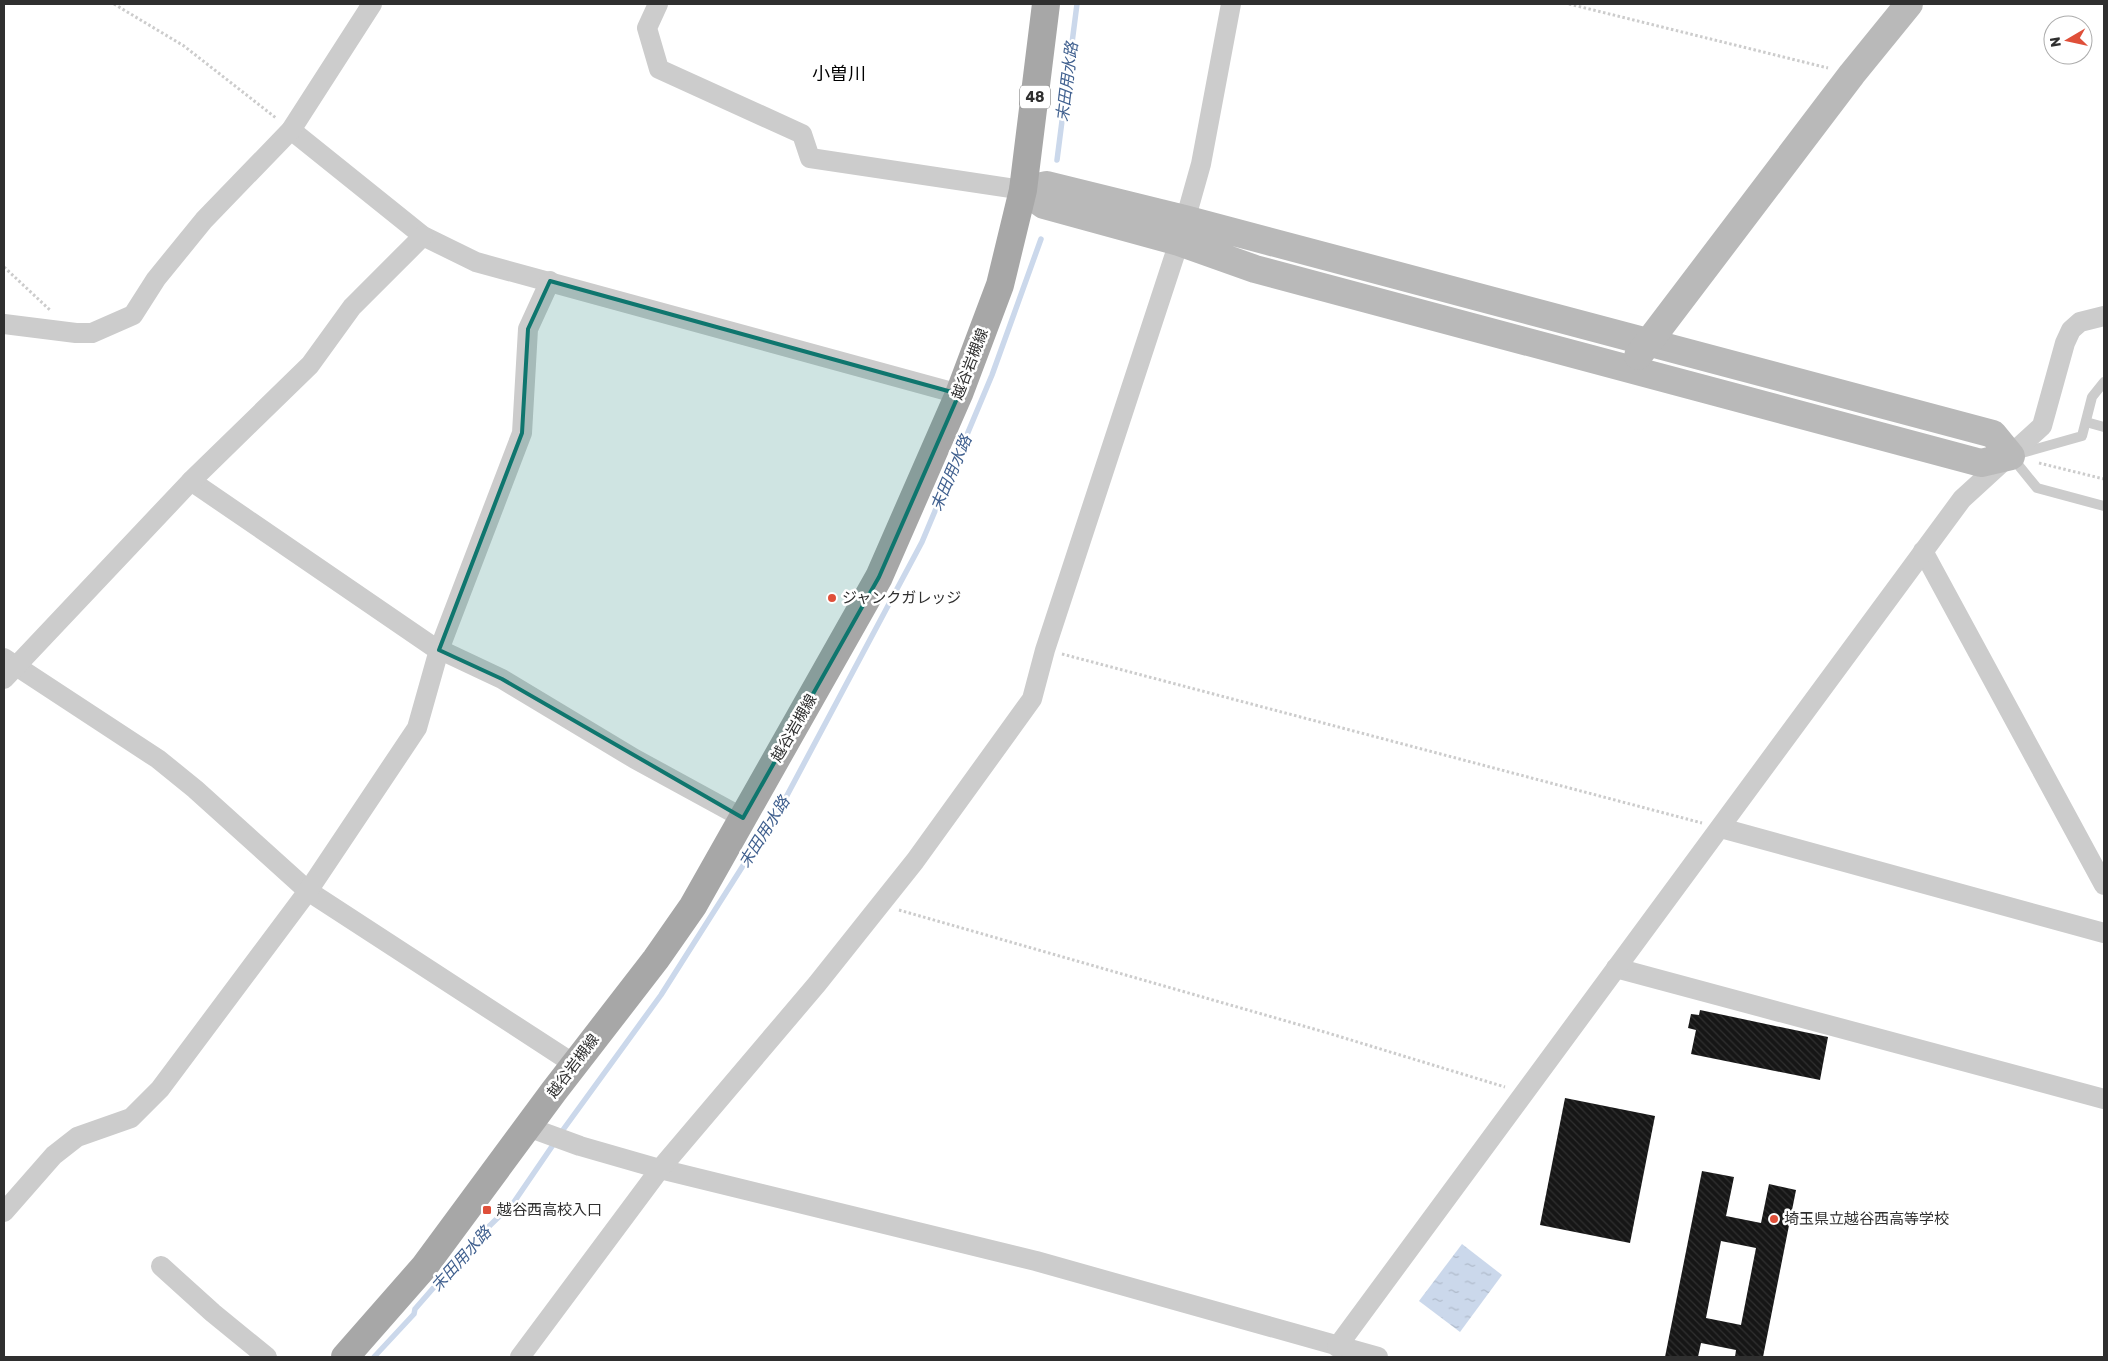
<svg xmlns="http://www.w3.org/2000/svg" width="2108" height="1361" font-family="Rubik,'Noto Sans JP',sans-serif">
	<style>
		.water { fill: url(#water-ripples) }
		.lines { fill: none; stroke-linecap: round; stroke-linejoin: round }
		.stream { stroke: #cbd8eb; stroke-width: 5.5 }
		.building { fill: url(#building-back-hatch); fill-rule: evenodd }
		.path { stroke: #ccc; stroke-width: 3; stroke-dasharray: 2.5 2.5; stroke-linecap: butt }
		.lane { stroke: #ccc; stroke-width: 10 }
		.street { stroke: #ccc; stroke-width: 20 }
		.secondary { stroke: #b9b9b9; stroke-width: 28 }
		.primary { stroke: #a7a7a7; stroke-width: 28 }
		.marked { fill: #0f766e; fill-opacity: 0.2; stroke: #0f766e; stroke-width: 4; stroke-linejoin: round }
		.poi-dot { fill: #df4f39; stroke: #fff; stroke-width: 2 }
		.labels { text-anchor: middle; dominant-baseline: central; stroke-width: 5; stroke-linejoin: round; paint-order: stroke }
		.shield { fill: #fff; stroke: #6d6d6d; stroke-width: 1 }
		.shield-label { font-size: 14px; font-weight: bold; fill: #2f2f2f }
		.street-label { font-size: 15px; fill: #2f2f2f; stroke: #fff }
		.poi-label { font-size: 15px; fill: #2f2f2f; stroke: #fff; text-anchor: start }
		.water-label { font-size: 16px; font-style: italic; fill: #40608f; stroke: #fff }
		.quarter-label { font-size: 18px; fill: #000; stroke: #fff }
	</style>
	<defs>
		<pattern id="water-ripples" width="26" height="14" patternUnits="userSpaceOnUse" patternTransform="scale(1.25)"><rect width="26" height="14" fill="#cbd8eb"/><path d="M2 4q2-2 4 0t4 0M15 11q2-2 4 0t4 0" fill="none" stroke="#afbaca"/></pattern>
		<pattern id="building-back-hatch" width="6" height="6" patternUnits="userSpaceOnUse" patternTransform="scale(1.25)"><rect width="6" height="6" fill="#161616"/><path d="M-1 5l2 2M0 0l6 6M5-1l2 2" fill="none" stroke="#303030"/></pattern>
	</defs>
	<rect width="100%" height="100%" fill="#fff"/>
	<!-- water -->
	<path class="water" d="M1462 1244 1502 1275 1460 1332 1419 1301Z"/>
	<g class="lines">
		<!-- stream -->
		<g class="stream">
			<path d="M1057 160 1077 4"/>
			<path d="M560 1134 661 995 784 801 922 542 992 375 1041 239"/>
			<path d="M374 1357 414 1314 415 1309 476 1239 514 1202 555 1142"/>
		</g>
	</g>
	<!-- building -->
	<g class="building">
		<path d="M1700 1010 1828 1037 1820 1080 1691 1054 1696 1030 1688 1028 1691 1014 1699 1015Z"/>
		<path d="M1565 1098 1655 1116 1630 1243 1540 1225Z"/>
		<path d="M1702 1171 1734 1177 1726 1216 1761 1223 1769 1184 1796 1190 1763 1357H1735L1736 1350 1701 1343 1698 1357H1665ZM1721 1241 1756 1248 1741 1325 1706 1318Z"/>
	</g>
	<g class="lines">
		<!-- path -->
		<g class="path">
			<path d="M114 4 184 46 276 118"/>
			<path d="M1569 4 1828 68"/>
			<path d="M4 267 51 311"/>
			<path d="M2039 463 2104 479"/>
			<path d="M1062 654 1702 823"/>
			<path d="M899 910 1328 1033 1505 1087"/>
		</g>
		<!-- lane -->
		<g class="lane">
			<path d="M2104 382 2092 397 2082 436 2011 456 2037 488 2104 506"/>
			<path d="M2086 422 2104 427"/>
		</g>
		<!-- street -->
		<g class="street">
			<path d="M658 4 647 28 659 69 802 134 810 158 1023 190"/>
			<path d="M291 130 423 236 476 262 959 394"/>
			<path d="M4 324 76 333H92L133 315 156 279 204 220 291 130 372 4"/>
			<path d="M191 481 432 646 502 679 635 759 743 818"/>
			<path d="M1923 551 2104 885"/>
			<path d="M4 658 158 759 195 789 308 891 574 1064"/>
			<path d="M4 679 191 481 310 365 352 307 423 236"/>
			<path d="M1721 828 2104 933"/>
			<path d="M1616 968 2104 1099"/>
			<path d="M528 1127 580 1146 660 1169 1036 1261 1378 1357"/>
			<path d="M4 1212 54 1155 77 1137 131 1118 160 1089 308 891 417 728 439 650 522 433 528 329 550 281"/>
			<path d="M161 1266 213 1313 267 1357"/>
			<path d="M1337 1347 1962 499 2042 426 2065 343 2071 330 2080 322 2104 316"/>
			<path d="M520 1357 660 1169 817 984 915 861 1032 699 1045 650 1179 242 1201 164 1231 4"/>
		</g>
		<!-- secondary -->
		<g class="secondary">
			<path d="M1047 185 1185 219 1993 434 2011 456 1981 463 1255 269 1179 242 1044 205 1023 190Z"/>
			<path d="M1638 356 1852 74 1909 4"/>
		</g>
		<!-- primary -->
		<path class="primary" d="M345 1357 424 1267 554 1091 656 959 693 906 879 577 959 394 1000 285 1023 190 1046 4"/>
	</g>
	<!-- marked area -->
	<path class="marked" d="M550 281 959 394 879 577 743 818 502 679 439 650 522 433 528 329Z"/>
	<!-- markers -->
	<g class="poi-dot">
		<circle cx="832" cy="598" r="5"/>
		<rect x="482" y="1205" width="10" height="10" rx="2.5"/>
		<circle cx="1774" cy="1219" r="5"/>
	</g>
	<g class="labels">
		<!-- shield labels -->
		<rect class="shield" x="1020" y="85.5" width="30" height="23" rx="4"/>
		<g class="shield-label">
			<text x="1035" y="97">48</text>
		</g>
		<!-- street labels -->
		<g class="street-label">
			<text transform="translate(970 364) rotate(-69)">越谷岩槻線</text>
			<text transform="translate(794 728) rotate(-60)">越谷岩槻線</text>
			<text transform="translate(573 1066) rotate(-53)">越谷岩槻線</text>
		</g>
		<!-- poi labels -->
		<g class="poi-label">
			<text x="842" y="598">ジャンクガレッジ</text>
			<text x="497" y="1210">越谷西高校入口</text>
			<text x="1784" y="1219">埼玉県立越谷西高等学校</text>
		</g>
		<!-- water labels -->
		<g class="water-label">
			<text transform="translate(1067 82) rotate(-83)">末田用水路</text>
			<text transform="translate(951 473) rotate(-67)">末田用水路</text>
			<text transform="translate(764 832) rotate(-58)">末田用水路</text>
			<text transform="translate(461 1259) rotate(-48)">末田用水路</text>
		</g>
		<!-- quarter labels -->
		<g class="quarter-label">
			<text x="839" y="74">小曽川</text>
		</g>
	</g>
	<!-- border -->
	<rect width="2108" height="1361" fill="none" stroke="#2f2f2f" stroke-width="10"/>
	<!-- north arrow -->
	<g transform="translate(2068 40) rotate(261)"><circle r="24" fill="#ffffff" stroke="#acacac"/>
	<path d="M0-4L9 19L0 12L-9 19Z" fill="#df4f39"/>
	<text y="-8" font-size="14" font-weight="bold" text-anchor="middle" fill="#2f2f2f">N</text>
	</g>
</svg>
